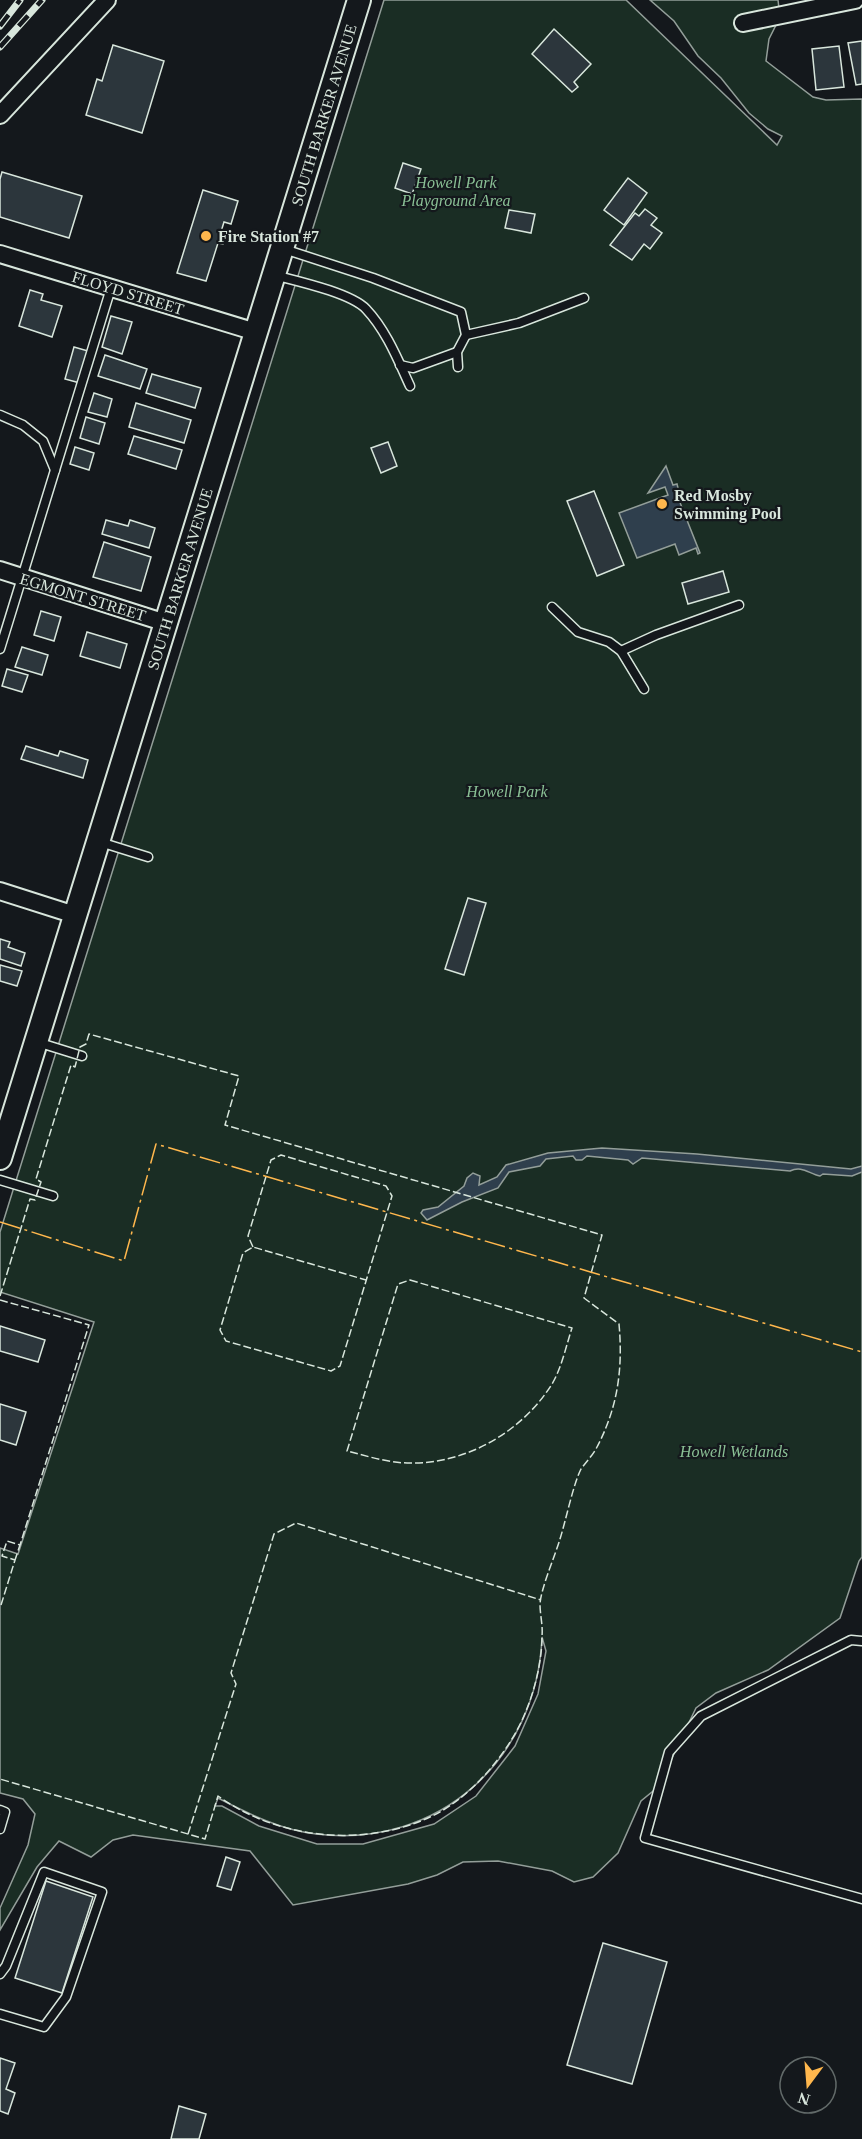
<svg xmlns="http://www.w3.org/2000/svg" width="862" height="2139" font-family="'Times New Roman',serif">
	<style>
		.green { fill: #1a2d24; stroke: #939e99; stroke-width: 1.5; fill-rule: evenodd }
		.water { fill: #2f3f4d; stroke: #939e99; stroke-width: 1.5 }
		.building { fill: #2c363c; stroke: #d8e6dc; stroke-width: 1.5 }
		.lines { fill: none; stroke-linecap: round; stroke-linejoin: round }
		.service-casing { stroke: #d8e6dc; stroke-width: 11 }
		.minor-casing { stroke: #d8e6dc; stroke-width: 20 }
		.secondary-casing { stroke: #d8e6dc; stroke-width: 26 }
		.service { stroke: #14181c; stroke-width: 8 }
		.minor { stroke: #14181c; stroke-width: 16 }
		.secondary { stroke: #14181c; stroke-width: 22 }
		.rail-casing { stroke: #d8e6dc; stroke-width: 7 }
		.rail { stroke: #14181c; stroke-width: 4.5; stroke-dasharray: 14; stroke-linecap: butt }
		.fence { stroke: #d8e6dc; stroke-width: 1.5; stroke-dasharray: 8 3; stroke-linecap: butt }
		.power { stroke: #ffb74d; stroke-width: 1.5; stroke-dasharray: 21 4.5 3 4.5; stroke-linecap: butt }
		.poi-dot { fill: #ffb74d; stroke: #14181c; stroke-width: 2 }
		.labels { text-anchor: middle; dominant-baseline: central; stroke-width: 4.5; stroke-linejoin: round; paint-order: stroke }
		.street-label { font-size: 16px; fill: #d8e6dc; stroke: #14181c }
		.park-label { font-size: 16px; font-style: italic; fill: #8ac095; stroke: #14181c }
		.poi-label { font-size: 16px; font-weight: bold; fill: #d8e6dc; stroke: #14181c; text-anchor: start }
	</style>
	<rect width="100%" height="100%" fill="#14181c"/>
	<!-- green -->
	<path class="green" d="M384 0H626L777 145 782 136 768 129 749 113 721 78 698 56 674 21 650 0H778L780 17 769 39 766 61 813 97 826 100 862 99V1557L859 1561 840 1618 768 1670 716 1693 696 1708 658 1787 641 1801 618 1853 593 1877 574 1882 552 1871 498 1861 463 1862 437 1875 408 1884 293 1905 250 1851 133 1835 113 1840 91 1857 59 1841 37 1867 0 1930V1908L28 1845 35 1814 23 1799 0 1793V1548L18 1554 94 1322 0 1292V1232ZM542 1637 546 1651 538 1694 515 1746 476 1796 434 1824 363 1844H317L259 1826 222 1806H215L218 1798C249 1814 281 1830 316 1834 439 1849 537 1759 542 1637Z"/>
	<!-- water -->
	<g class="water">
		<path d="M666 466 673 485 677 484 678 488 675 490 700 553 698 554 696 548 679 555 675 544 637 558 619 513 668 495 665 487 648 493Z"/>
		<path d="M602 1148 697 1154 851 1169 862 1166V1172L852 1176 823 1174 820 1176C809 1174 802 1165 790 1171L642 1158 633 1164 628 1160 587 1156 582 1160H576L573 1156 546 1159 540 1166 509 1172 498 1188 462 1202 427 1220 421 1213 423 1210 438 1207 464 1186 467 1178 473 1173 480 1176 479 1185 497 1177 506 1165 548 1153Z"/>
	</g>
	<!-- building -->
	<g class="building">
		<path d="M554 29 591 64 574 82 578 87 572 92 532 54Z"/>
		<path d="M862 41V84L856 85 848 43Z"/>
		<path d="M113 45 164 61 142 133 86 115 97 79 102 81Z"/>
		<path d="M839 46 844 87 816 90 812 49Z"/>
		<path d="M403 163 421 169 412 194 395 188Z"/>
		<path d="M2 172 82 196 69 238 0 217V179Z"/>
		<path d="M628 178 647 193 624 225 604 210Z"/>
		<path d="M203 190 238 201 231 224 224 222 220 235 225 237 223 244 218 243 206 281 177 273Z"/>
		<path d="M645 209 657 218 651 225 662 233 650 249 644 244 632 260 610 245 635 213 639 216Z"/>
		<path d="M509 210 535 214 531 233 505 228Z"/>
		<path d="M30 290 43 294 41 300 62 306 52 337 19 326Z"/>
		<path d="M111 316 132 322 122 354 102 347Z"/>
		<path d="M74 347 88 351 80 383 65 379Z"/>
		<path d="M105 355 147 369 140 389 98 376Z"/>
		<path d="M152 374 201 388 195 408 146 393Z"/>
		<path d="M94 393 112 399 107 417 88 412Z"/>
		<path d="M136 403 191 420 184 443 129 427Z"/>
		<path d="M86 417 105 423 99 444 80 438Z"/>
		<path d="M134 436 182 450 176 469 128 454Z"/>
		<path d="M388 442 397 466 381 473 371 448Z"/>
		<path d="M75 447 94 453 89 470 70 464Z"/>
		<path d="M594 491 624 565 597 576 567 501Z"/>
		<path d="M106 520 128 526 130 520 155 528 149 548 102 534Z"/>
		<path d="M104 542 151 557 141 591 93 577Z"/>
		<path d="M723 571 729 592 688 604 682 583Z"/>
		<path d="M41 611 61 617 54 641 34 635Z"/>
		<path d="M87 632 127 644 120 668 80 656Z"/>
		<path d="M22 647 48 655 42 675 15 667Z"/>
		<path d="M7 669 28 675 22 692 2 686Z"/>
		<path d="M26 746 58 756 60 751 88 760 83 778 21 759Z"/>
		<path d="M468 898 486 903 464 975 445 969Z"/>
		<path d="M0 939 10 942 8 947 25 953 21 966 0 959Z"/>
		<path d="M0 965 22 971 17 986 0 981Z"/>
		<path d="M0 1326 45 1340 38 1362 0 1351Z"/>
		<path d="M0 1404 26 1412 16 1445 0 1440Z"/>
		<path d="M226 1857 240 1862 231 1890 217 1886Z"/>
		<path d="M46 1881 93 1897 62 1993 15 1978Z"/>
		<path d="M603 1943 667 1962 632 2084 567 2065Z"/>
		<path d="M0 2058 15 2063 6 2089 15 2093 8 2114 0 2111Z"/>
		<path d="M179 2106 206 2114 199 2139H171Z"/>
	</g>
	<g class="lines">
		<defs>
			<g id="service">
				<path d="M284 249 373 278 461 312 466 335 457 352 458 367"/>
				<path d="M274 275C297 281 351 293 366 309 386 330 398 360 410 386"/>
				<path d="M466 335 519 323 584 298"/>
				<path d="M400 365 413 368 457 352"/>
				<path d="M0 415 23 425 43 441 55 470"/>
				<path d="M552 607 578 632 609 642 621 651 644 689"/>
				<path d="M0 649 111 288"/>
				<path d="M621 651 656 635 739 605"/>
				<path d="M100 842 148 857"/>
				<path d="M37 1042 82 1056"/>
				<path d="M0 1180 53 1196"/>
				<path d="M862 1641 851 1640 701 1716 669 1752 645 1838 862 1899"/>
				<path d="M0 1810 5 1812 0 1829"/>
				<path d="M0 1974 6 1966 44 1872 102 1892 66 1997 44 2027 0 2014"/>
			</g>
			<g id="minor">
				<path d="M743 23 855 0"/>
				<path d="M0 115 107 0"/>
				<path d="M0 254 256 332"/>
				<path d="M0 570 166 623"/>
				<path d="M0 891 75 915"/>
			</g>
			<path id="secondary" d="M0 1158 359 0"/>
		</defs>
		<!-- service casing -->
		<use href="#service" class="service-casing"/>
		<!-- minor casing -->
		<use href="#minor" class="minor-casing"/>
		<!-- secondary casing -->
		<use href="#secondary" class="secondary-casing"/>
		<!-- service -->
		<use href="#service" class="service"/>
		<!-- minor -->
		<use href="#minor" class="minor"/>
		<!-- secondary -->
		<use href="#secondary" class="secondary"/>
		<defs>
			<g id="rail">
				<path d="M0 26 20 0"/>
				<path d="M0 47 42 0"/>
			</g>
		</defs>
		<!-- rail casing -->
		<use href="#rail" class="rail-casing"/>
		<!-- rail -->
		<use href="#rail" class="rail"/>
		<!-- fence -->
		<g class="fence">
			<path d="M253 1247 248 1236 271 1160 281 1155 386 1186 392 1196 340 1366 331 1371 226 1341 220 1330 243 1253 253 1247 366 1280"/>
			<path d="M410 1280 572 1328C566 1346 562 1367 552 1384 522 1432 466 1464 410 1463 388 1463 367 1456 347 1451L398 1284Z"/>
			<path d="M0 1296 30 1199 35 1200 41 1182 36 1179 71 1065 75 1067 80 1047 86 1044 89 1034 239 1076 225 1125 602 1235 584 1298 619 1324C623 1368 618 1407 597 1447 593 1455 586 1462 581 1469 573 1485 566 1520 560 1539 555 1556 541 1588 540 1604 540 1615 543 1625 542 1636 542 1661 535 1689 526 1711 510 1752 470 1799 430 1817 363 1848 278 1839 218 1796L205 1839 0 1779"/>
			<path d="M0 1300 89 1325 20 1545"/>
			<path d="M1 1605 15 1560 2 1556 7 1541 20 1545 15 1560"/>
			<path d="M188 1834 236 1684 231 1673 274 1534 296 1523 541 1600"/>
		</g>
		<!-- power -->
		<path class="power" d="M0 1222 124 1261 156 1144 862 1352"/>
	</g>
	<!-- markers -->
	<g class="poi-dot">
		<circle cx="206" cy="236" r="6"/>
		<circle cx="662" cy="504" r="6"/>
	</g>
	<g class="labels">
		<!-- street labels -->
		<g class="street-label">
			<text transform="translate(324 115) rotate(-73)">SOUTH BARKER AVENUE</text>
			<text transform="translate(128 293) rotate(17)">FLOYD STREET</text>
			<text transform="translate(180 579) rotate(-73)">SOUTH BARKER AVENUE</text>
			<text transform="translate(83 597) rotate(17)">EGMONT STREET</text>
		</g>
		<!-- park labels -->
		<g class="park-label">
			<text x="456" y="182">Howell Park<tspan x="456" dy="18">Playground Area</tspan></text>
			<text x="507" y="791">Howell Park</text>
			<text x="734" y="1451">Howell Wetlands</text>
		</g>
		<!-- poi labels -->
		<g class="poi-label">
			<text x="218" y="236">Fire Station #7</text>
			<text x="674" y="495">Red Mosby<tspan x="674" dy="18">Swimming Pool</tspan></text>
		</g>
	</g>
	<!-- north arrow -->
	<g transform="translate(808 2085) rotate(196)"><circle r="28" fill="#14181c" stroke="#626a69" stroke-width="1.5"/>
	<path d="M0-4.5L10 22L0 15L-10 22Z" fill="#ffb74d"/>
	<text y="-9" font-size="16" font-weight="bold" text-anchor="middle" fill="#d8e6dc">N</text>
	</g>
</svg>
